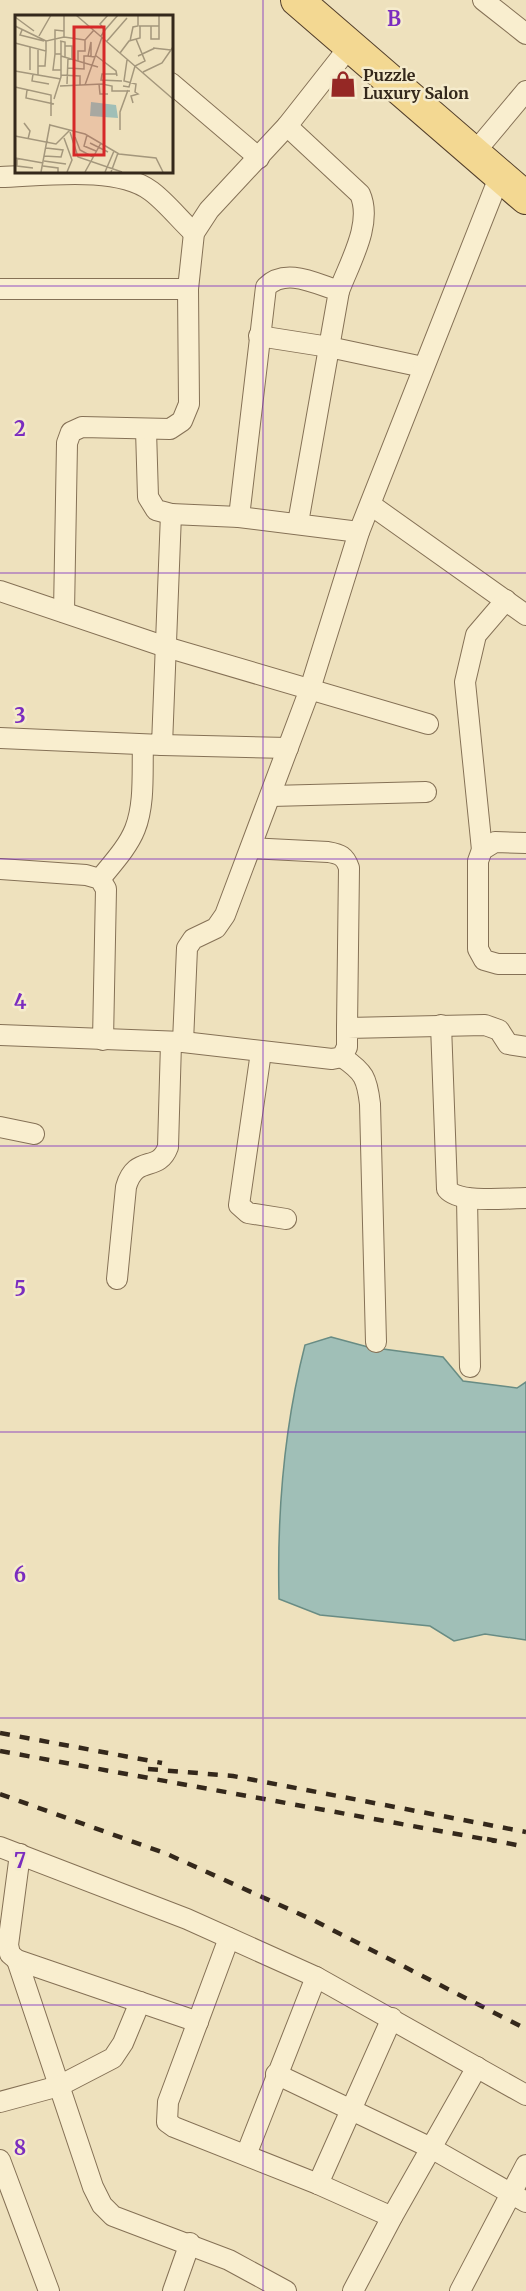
<svg xmlns="http://www.w3.org/2000/svg" width="526" height="2291" font-family="Merriweather,serif">
	<style>
		.water { fill: #a0bfb7; stroke: #688c84; stroke-width: 1.5 }
		.lines { fill: none; stroke-linecap: round; stroke-linejoin: round }
		.minor-casing { stroke: #857156; stroke-width: 22 }
		.primary-casing { stroke: #533f2b; stroke-width: 34 }
		.minor { stroke: #f9eecf; stroke-width: 20 }
		.primary { stroke: #f3d892; stroke-width: 32 }
		.rail { stroke: #34281b; stroke-width: 4.5; stroke-dasharray: 10 10; stroke-linecap: butt }
		.grid { fill: none; stroke: #7b2cbf; stroke-width: 1.5; stroke-opacity: 0.55 }
		.labels { text-anchor: middle; dominant-baseline: central; stroke-width: 5; stroke-linejoin: round; paint-order: stroke }
		.poi-label { font-size: 16px; font-weight: bold; fill: #34281b; stroke: #f5ebcc; text-anchor: start }
		.inset-road { fill: none; stroke: #a4977c; stroke-width: 1.5 }
		.view { fill: #d62828; fill-opacity: 0.15; stroke: #d62828; stroke-width: 3 }
		.inset-edge { fill: none; stroke: #34281b; stroke-width: 3 }
		.grid-label { font-size: 20px; text-anchor: middle; font-weight: bold; fill: #7b2cbf; stroke: #f5ebcc; stroke-width: 5; stroke-linejoin: round; paint-order: stroke }
	</style>
	<rect width="100%" height="100%" fill="#eee1bd"/>
	<!-- water -->
	<path class="water" d="M331 1337 368 1347 443 1357 463 1381 517 1388 526 1382V1640L485 1634 454 1641 430 1626 320 1615 279 1599C277 1515 284 1427 305 1345Z"/>
	<g class="lines">
		<defs>
			<g id="minor">
				<path d="M483 0 526 34"/>
				<path d="M171 83 259 158"/>
				<path d="M287 126 360 194C373 223 350 262 339 291"/>
				<path d="M474 153 526 91"/>
				<path d="M0 177C41 176 117 165 151 191 166 202 180 220 194 233"/>
				<path d="M0 289H188"/>
				<path d="M259 336 329 347 423 367"/>
				<path d="M146 430 148 497 156 510 171 514"/>
				<path d="M371 505 526 615"/>
				<path d="M298 523 339 291C316 284 286 267 266 287L239 517 359 532"/>
				<path d="M0 591 166 647 428 724"/>
				<path d="M64 612 67 443 71 432 82 427 170 429 182 421 189 404 188 289 194 233 209 210 287 126 350 46"/>
				<path d="M0 738 162 745 171 514 239 517"/>
				<path d="M162 745 288 748"/>
				<path d="M271 796 426 792"/>
				<path d="M526 843 495 842 482 850 478 861V949L484 960 498 964H526"/>
				<path d="M251 848 328 852C340 854 345 856 349 868L347 1028"/>
				<path d="M482 850 465 682 476 635 506 600"/>
				<path d="M0 869 86 875 100 879 106 889 103 1040"/>
				<path d="M100 879C112 864 128 847 135 829 145 804 142 771 143 745"/>
				<path d="M441 1025 447 1189C459 1204 506 1198 526 1198"/>
				<path d="M0 1035 183 1042 332 1059 342 1057 347 1047V1028L485 1025 499 1030 508 1044 526 1047"/>
				<path d="M183 1042 187 948 193 939 216 928 225 915 310 689 359 532 500 175"/>
				<path d="M261 1052 239 1205 248 1213 286 1219"/>
				<path d="M342 1057C364 1072 367 1078 370 1104L376 1342"/>
				<path d="M0 1127 34 1134"/>
				<path d="M467 1198 470 1367"/>
				<path d="M117 1279 126 1187C136 1153 158 1174 168 1147L171 1043"/>
				<path d="M0 1847 187 1919 316 1977 526 2095"/>
				<path d="M20 1854 8 1945 10 1954 17 1960 198 2022"/>
				<path d="M229 1938 168 2102 167 2122 174 2127 318 2184 392 2217"/>
				<path d="M17 1960 93 2187 102 2205 113 2216 229 2260 286 2291"/>
				<path d="M276 2074 431 2148 526 2202"/>
				<path d="M0 2102 59 2086 113 2058 123 2043 140 2002"/>
				<path d="M246 2155 316 1977"/>
				<path d="M0 2160 49 2291"/>
				<path d="M318 2184 392 2018"/>
				<path d="M173 2291 190 2243"/>
				<path d="M353 2291 392 2217 477 2067"/>
				<path d="M460 2291 526 2165"/>
			</g>
			<path id="primary" d="M297 0 526 198"/>
		</defs>
		<!-- minor casing -->
		<use href="#minor" class="minor-casing"/>
		<!-- primary casing -->
		<use href="#primary" class="primary-casing"/>
		<!-- minor -->
		<use href="#minor" class="minor"/>
		<!-- primary -->
		<use href="#primary" class="primary"/>
		<!-- rail -->
		<g class="rail">
			<path d="M0 1733 162 1763"/>
			<path d="M0 1751 495 1841"/>
			<path d="M148 1769 233 1776 526 1832"/>
			<path d="M0 1794 167 1854 315 1921 526 2029"/>
			<path d="M487 1839 526 1847"/>
		</g>
	</g>
	<!-- grid -->
	<path class="grid" d="M263 0V2291M0 286H526M0 573H526M0 859H526M0 1146H526M0 1432H526M0 1718H526M0 2005H526"/>
	<!-- icons -->
	<defs>
		<symbol id="shop-bare" viewBox="-9 -9 18 18"><path d="M-5-2.5h2.3a2.7 3.5 0 0 1 5.4 0H5L5.5 6h-11ZM-1.5-2.5h3a1.5 2.3 0 0 0-3 0Z" fill="#952825" stroke="#f5ebcc" stroke-width="2.5" paint-order="stroke"/></symbol>
	</defs>
	<g fill-rule="evenodd">
		<use href="#shop-bare" x="324" y="65" width="38" height="38"/>
	</g>
	<g class="labels">
		<!-- poi labels -->
		<g class="poi-label">
			<text x="363" y="75">Puzzle<tspan x="363" dy="18">Luxury Salon</tspan></text>
		</g>
	</g>
	<!-- overview -->
	<g transform="translate(15 15)">
		<rect width="158" height="158" fill="#eee1bd"/>
		<path d="M76 87 101 90 103 103 75 101Z" fill="#a0bfb7"/>
		<path class="inset-road" d="M49 0V22M61 0 158 84M0 2 19 16M0 11 31 26M124 11H144V0M136 11V24H144V11M7 15 5 20 29 26M90 15 103 0M24 21 36 0M86 21 90 15 85 9 93 0M45 26 50 27V42M92 26 112 3M115 26 118 12 123 11V0M0 28 31 36 30 51H23M50 31H57V44M15 32V55M138 33 156 35M31 36V26L49 22 70 25M105 38 114 26 125 23V11M40 39 38 55H46M46 39H40V15L49 16M80 40 101 56 102 61M46 41 83 52M76 41V27L73 41 80 42M123 41 140 33M112 45 109 66 121 69 120 77 123 79 116 81 118 88M63 46V36H70V25L79 15M53 53 69 54V41H73M0 56 46 64M128 57 147 48 158 32M18 59 17 66 34 69M102 59H87L86 65 107 66M23 60V34M46 60 65 61V70M52 69 53 43M84 69 85 79H93M70 70 87 22M45 71 87 69 97 71V76H115M108 71 114 72 120 51 130 46 121 24M0 72 36 80V101M12 75 11 83 39 89M39 84 46 62V26M9 108 15 116 13 124M35 110 70 119 104 139 141 143 148 157M105 115V97L113 75M55 117 63 142 107 157M72 120 69 131 81 136M0 121 41 129 55 115M60 122 65 135 78 142M49 123 57 145 52 157M75 128 93 137M29 141 46 142 48 135 31 133M0 143 28 148M2 144V151L18 153M29 146 51 149M28 151 43 153V157M26 157 35 109M70 157 86 128M90 157 99 136M96 157 103 138"/>
		<path class="view" d="M59 12H89V140H59Z"/>
		<rect width="158" height="158" class="inset-edge"/>
	</g>
	<g class="grid-label">
		<text x="394" y="26">B</text>
		<text x="20" y="436">2</text>
		<text x="20" y="723">3</text>
		<text x="20" y="1009">4</text>
		<text x="20" y="1296">5</text>
		<text x="20" y="1582">6</text>
		<text x="20" y="1868">7</text>
		<text x="20" y="2155">8</text>
	</g>
</svg>
